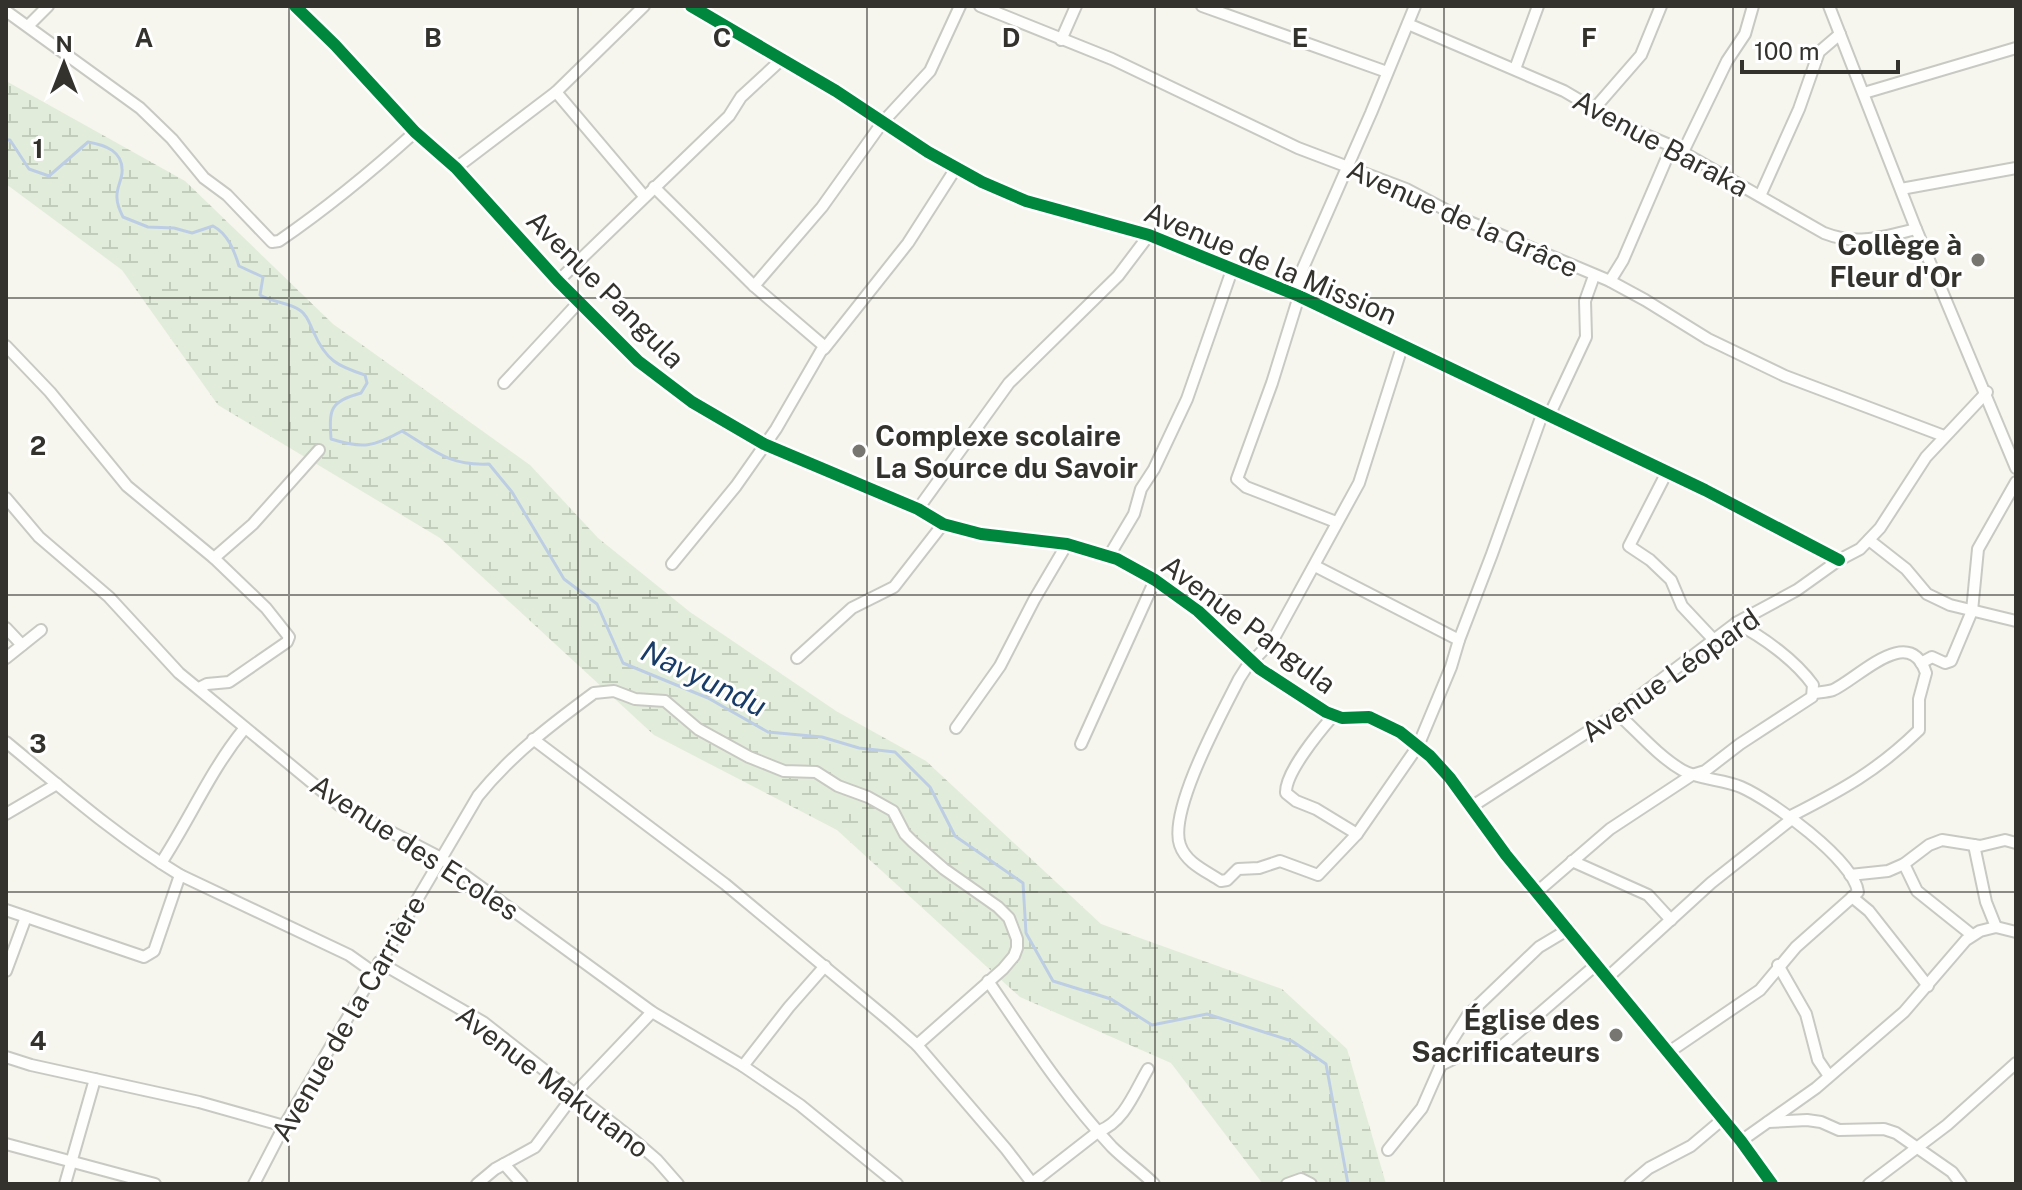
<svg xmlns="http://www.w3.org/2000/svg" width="2022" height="1190" font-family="'Public Sans',sans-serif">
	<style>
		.wetland { fill: url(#wetland-marsh) }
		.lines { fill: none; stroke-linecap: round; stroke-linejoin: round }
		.stream { stroke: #bdcee4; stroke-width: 3 }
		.street-casing { stroke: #c9c9c4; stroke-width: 14 }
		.street { stroke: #fefefc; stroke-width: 10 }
		.cycleway-casing { stroke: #fff; stroke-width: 17 }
		.cycleway { stroke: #00873e; stroke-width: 12 }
		.grid { fill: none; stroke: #33322d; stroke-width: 2; stroke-opacity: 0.55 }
		.poi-dot { fill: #777671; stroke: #fff; stroke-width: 3 }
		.labels { text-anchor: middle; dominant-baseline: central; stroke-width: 6; stroke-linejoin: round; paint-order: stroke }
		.street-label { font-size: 28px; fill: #33322d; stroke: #fff }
		.poi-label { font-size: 28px; font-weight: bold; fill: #33322d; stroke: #fff; text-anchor: end }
		.water-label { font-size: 30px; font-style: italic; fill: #193b67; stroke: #fff }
		.grid-label { font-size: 26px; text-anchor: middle; font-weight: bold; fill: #33322d; stroke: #fff; stroke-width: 6; stroke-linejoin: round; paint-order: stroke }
	</style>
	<defs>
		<pattern id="wetland-marsh" width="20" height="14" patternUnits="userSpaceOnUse" patternTransform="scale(2)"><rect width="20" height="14" fill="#e1edda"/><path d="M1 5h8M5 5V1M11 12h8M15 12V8" fill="none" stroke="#c2ccbb"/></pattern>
	</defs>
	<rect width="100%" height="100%" fill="#f6f5ee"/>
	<!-- wetland -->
	<path class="wetland" d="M6 81 185 181 333 324 530 465 598 538 690 612 836 711 926 761 1101 924 1282 989 1347 1049 1386 1184H1263L1171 1063 1020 997 837 830 654 735 440 538 218 405 122 270 6 184Z"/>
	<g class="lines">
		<!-- stream -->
		<path class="stream" d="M6 140H10L29 169 49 176 88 142C105 145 124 151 122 173 121 182 116 189 117 198 117 205 120 211 123 217L148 227 174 228 192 233 213 226C228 234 234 250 239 266L263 277 260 295C273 303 290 302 301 311 308 316 310 325 314 333 326 360 337 366 365 375L367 383 361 393C330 402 329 408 331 439 363 449 373 447 402 431 435 451 449 466 489 464L512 492 564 579 597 604 623 663 708 698 768 732 822 737 859 748 895 752 930 787 955 836 1023 883 1026 933 1053 981 1111 999 1152 1025 1207 1014 1292 1041 1326 1064 1348 1184"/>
		<defs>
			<g id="street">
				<path d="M295 6 335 45 415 132 456 168 558 281 638 361 692 402 764 444 918 509 943 524 981 534 1067 544 1117 559 1155 580 1198 611 1260 669 1326 712 1342 718 1369 717 1400 732 1430 756 1450 778 1506 855 1741 1141 1772 1184"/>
				<path d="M691 6 836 91 928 152 982 182 1026 201 1149 235 1299 296 1705 490 1839 560"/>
				<path d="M980 6 1112 59 1298 148 1406 189 1465 220 1610 281 1645 300 1708 339 1785 376 1944 436"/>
				<path d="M1202 6 1387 72"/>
				<path d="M1829 6 1916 229 2016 468"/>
				<path d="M6 11 140 108 172 139 204 178 227 195 272 242 279 241C327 208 372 171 415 132"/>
				<path d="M1408 24 1564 91 1620 124 1672 146 1824 233C1857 246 1883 237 1916 229"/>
				<path d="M28 26 48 6"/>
				<path d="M1061 40 1076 6"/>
				<path d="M1515 69 1538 6"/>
				<path d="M556 92 644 196"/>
				<path d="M1864 93 2016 48"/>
				<path d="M1594 109 1641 55 1661 6"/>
				<path d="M1683 152 1727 61 1745 34 1753 6"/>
				<path d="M456 168 556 92 644 6"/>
				<path d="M654 187 754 286 824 346 776 429 736 486 672 564"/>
				<path d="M1901 189 2016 168"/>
				<path d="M1760 196 1799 109 1819 52 1840 34"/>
				<path d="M558 281 729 116 741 97 781 60"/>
				<path d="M1610 281 1623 260 1672 146"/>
				<path d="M754 286 822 207 882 123 930 71 960 6"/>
				<path d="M1403 344 1359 483 1273 640 1246 668 1239 679C1222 713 1168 811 1180 845 1186 863 1206 871 1221 881L1227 880 1238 869 1259 868 1280 861 1318 875 1357 834 1418 746 1451 667 1459 640 1492 554 1543 412"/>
				<path d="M6 346 50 392 127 486 214 558 266 608 289 637 287 642 229 682 207 684 199 688"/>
				<path d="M824 349 908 243 956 168"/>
				<path d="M504 383 579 302"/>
				<path d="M1549 416 1586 337 1585 301 1594 276"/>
				<path d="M1667 472 1629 546 1650 560 1671 580 1682 606 1713 639"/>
				<path d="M6 498 39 537 109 597 179 673 339 805 441 858 652 1012 743 1066 800 1105 897 1184"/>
				<path d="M918 509 1009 383 1118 276 1149 235"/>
				<path d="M1336 522 1246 487 1237 479 1272 383 1299 296V283L1303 268 1371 113 1415 6"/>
				<path d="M1869 540 1906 569 1927 594 1950 605 2016 621"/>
				<path d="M1109 556 1134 514 1141 489 1154 469 1187 399 1232 270"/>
				<path d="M214 558 253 524 319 450"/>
				<path d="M1315 566 1459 640"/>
				<path d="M6 628 22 645"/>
				<path d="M6 658 41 630"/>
				<path d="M797 658 852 608 894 587 943 524"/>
				<path d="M1921 663 1932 657 1945 663 1951 661 1972 611 1978 549 2016 482"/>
				<path d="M1617 713C1638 732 1658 756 1682 770 1699 780 1723 779 1741 787 1771 800 1854 860 1858 892L1796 947 1760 990 1669 1052"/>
				<path d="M1333 716C1319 732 1285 773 1286 793L1296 801 1316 809 1357 834"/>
				<path d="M956 728 1000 666 1034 600 1067 544"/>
				<path d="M533 739 725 884 891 1022 917 1045 1006 1149 1032 1183"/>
				<path d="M6 742C62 788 117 837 180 875L349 955 373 972"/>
				<path d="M1081 744 1155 580"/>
				<path d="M1471 807 1617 713 1736 623 1797 590 1839 560 1860 549 1880 528 1926 457 1987 392"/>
				<path d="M6 814 57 784"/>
				<path d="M1791 816C1842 790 1877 771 1919 730V699L1926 673C1909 623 1859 678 1833 690 1827 692 1820 692 1814 693"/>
				<path d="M1974 845 1986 902 1996 927"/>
				<path d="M1572 861 1648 895 1671 920"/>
				<path d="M161 863C191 817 210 771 244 729"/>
				<path d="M1904 864 1917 891 1972 935"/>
				<path d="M1850 875 1888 871 1904 864 1929 845 1942 840 1980 846 2005 840 2016 843"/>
				<path d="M1537 892 1610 829 1692 775 1705 771 1740 744 1812 697 1813 685C1795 660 1763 637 1736 623"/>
				<path d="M1852 897 1869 911 1928 986"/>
				<path d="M6 910 144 957 154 951 180 875"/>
				<path d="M379 962 483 1022 635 1141 657 1160 678 1184"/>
				<path d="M1778 965 1806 1014 1818 1060 1829 1076"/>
				<path d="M6 971 26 917"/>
				<path d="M1607 978 1711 883 1793 818"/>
				<path d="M988 981C1027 1038 1065 1097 1112 1147 1125 1160 1141 1171 1154 1184"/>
				<path d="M6 1057 31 1065 199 1102 284 1126"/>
				<path d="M1441 1065 1463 1054 1488 1051 1502 1046 1597 964"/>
				<path d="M743 1066 789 1007 825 966"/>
				<path d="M1768 1122 1807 1120 1821 1122 1839 1130 1884 1129 1896 1133 1952 1172 1961 1184"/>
				<path d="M1741 1141 1816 1088 1904 1012 1966 940 1980 931 1996 927 2016 932"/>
				<path d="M6 1144 155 1184"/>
				<path d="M1388 1150 1422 1108 1451 1042 1468 1015 1539 947 1569 929"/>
				<path d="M504 1164 522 1184"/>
				<path d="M65 1184 95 1079"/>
				<path d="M254 1184 284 1126 478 796C511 755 552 724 594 693L614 691 635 699 665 701 698 729 749 757 784 771 816 772 838 786 868 797 893 811 905 834 913 842 944 869 998 907 1009 918 1017 939V948L1014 956 1003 969 917 1045"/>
				<path d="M477 1184 495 1169 535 1147 576 1092 652 1012"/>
				<path d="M1031 1184 1099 1131C1124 1122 1135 1091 1148 1069"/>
				<path d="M1287 1184 1301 1179 1311 1184"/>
				<path d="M1630 1184 1649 1168 1691 1146 1723 1119"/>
				<path d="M1869 1184 1947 1125 2016 1063"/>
			</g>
		</defs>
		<!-- street casing -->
		<use href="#street" class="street-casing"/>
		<!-- street -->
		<use href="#street" class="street"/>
		<defs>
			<g id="cycleway">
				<path d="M295 6 335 45 415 132 456 168 558 281 638 361 692 402 764 444 918 509 943 524 981 534 1067 544 1117 559 1155 580 1198 611 1260 669 1326 712 1342 718 1369 717 1400 732 1430 756 1450 778 1506 855 1741 1141 1772 1184"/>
				<path d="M691 6 836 91 928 152 982 182 1026 201 1149 235 1299 296 1705 490 1839 560"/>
			</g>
		</defs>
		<!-- cycleway casing -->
		<use href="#cycleway" class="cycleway-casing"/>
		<!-- cycleway -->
		<use href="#cycleway" class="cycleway"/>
	</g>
	<!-- grid -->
	<path class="grid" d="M289 6V1184M578 6V1184M867 6V1184M1155 6V1184M1444 6V1184M1733 6V1184M6 298H2016M6 595H2016M6 892H2016"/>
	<!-- markers -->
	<g class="poi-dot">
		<circle cx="1978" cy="260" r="8"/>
		<circle cx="859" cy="451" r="8"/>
		<circle cx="1616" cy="1035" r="8"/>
	</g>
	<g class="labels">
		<!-- street labels -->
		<g class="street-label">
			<text transform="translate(1661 143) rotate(28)">Avenue Baraka</text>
			<text transform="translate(1463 218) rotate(24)">Avenue de la Grâce</text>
			<text transform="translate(1271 263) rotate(23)">Avenue de la Mission</text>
			<text transform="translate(606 289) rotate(45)">Avenue Pangula</text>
			<text transform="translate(1249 624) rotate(37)">Avenue Pangula</text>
			<text transform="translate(1670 675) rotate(-35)">Avenue Léopard</text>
			<text transform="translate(415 847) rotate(33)">Avenue des Ecoles</text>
			<text transform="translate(348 1018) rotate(-60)">Avenue de la Carrière</text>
			<text transform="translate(553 1081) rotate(37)">Avenue Makutano</text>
		</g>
		<!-- poi labels -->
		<g class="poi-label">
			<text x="1962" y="244">Collège à<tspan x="1962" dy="32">Fleur d'Or</tspan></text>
			<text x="875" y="435" text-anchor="start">Complexe scolaire<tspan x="875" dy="32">La Source du Savoir</tspan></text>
			<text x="1600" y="1019">Église des<tspan x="1600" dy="32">Sacrificateurs</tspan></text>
		</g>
		<!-- water labels -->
		<g class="water-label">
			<text transform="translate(704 678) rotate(26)">Navyundu</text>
		</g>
	</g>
	<g class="grid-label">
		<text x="144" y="47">A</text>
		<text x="433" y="47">B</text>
		<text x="722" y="47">C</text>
		<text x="1011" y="47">D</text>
		<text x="1300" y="47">E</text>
		<text x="1589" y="47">F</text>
		<text x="38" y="158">1</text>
		<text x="38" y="455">2</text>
		<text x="38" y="753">3</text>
		<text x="38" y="1050">4</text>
	</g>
	<!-- border -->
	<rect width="2022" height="1190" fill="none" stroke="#33322d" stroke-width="16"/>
	<!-- north arrow -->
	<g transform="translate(64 64)" stroke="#ffffff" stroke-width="6" paint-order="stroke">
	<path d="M0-6L14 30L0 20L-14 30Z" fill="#33322d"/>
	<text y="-12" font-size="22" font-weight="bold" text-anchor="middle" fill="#33322d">N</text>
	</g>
	<!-- scale -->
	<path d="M1742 60v12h156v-12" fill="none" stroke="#33322d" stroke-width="4"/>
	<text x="1754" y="60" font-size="24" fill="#33322d" stroke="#ffffff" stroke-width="6" paint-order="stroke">100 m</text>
</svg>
